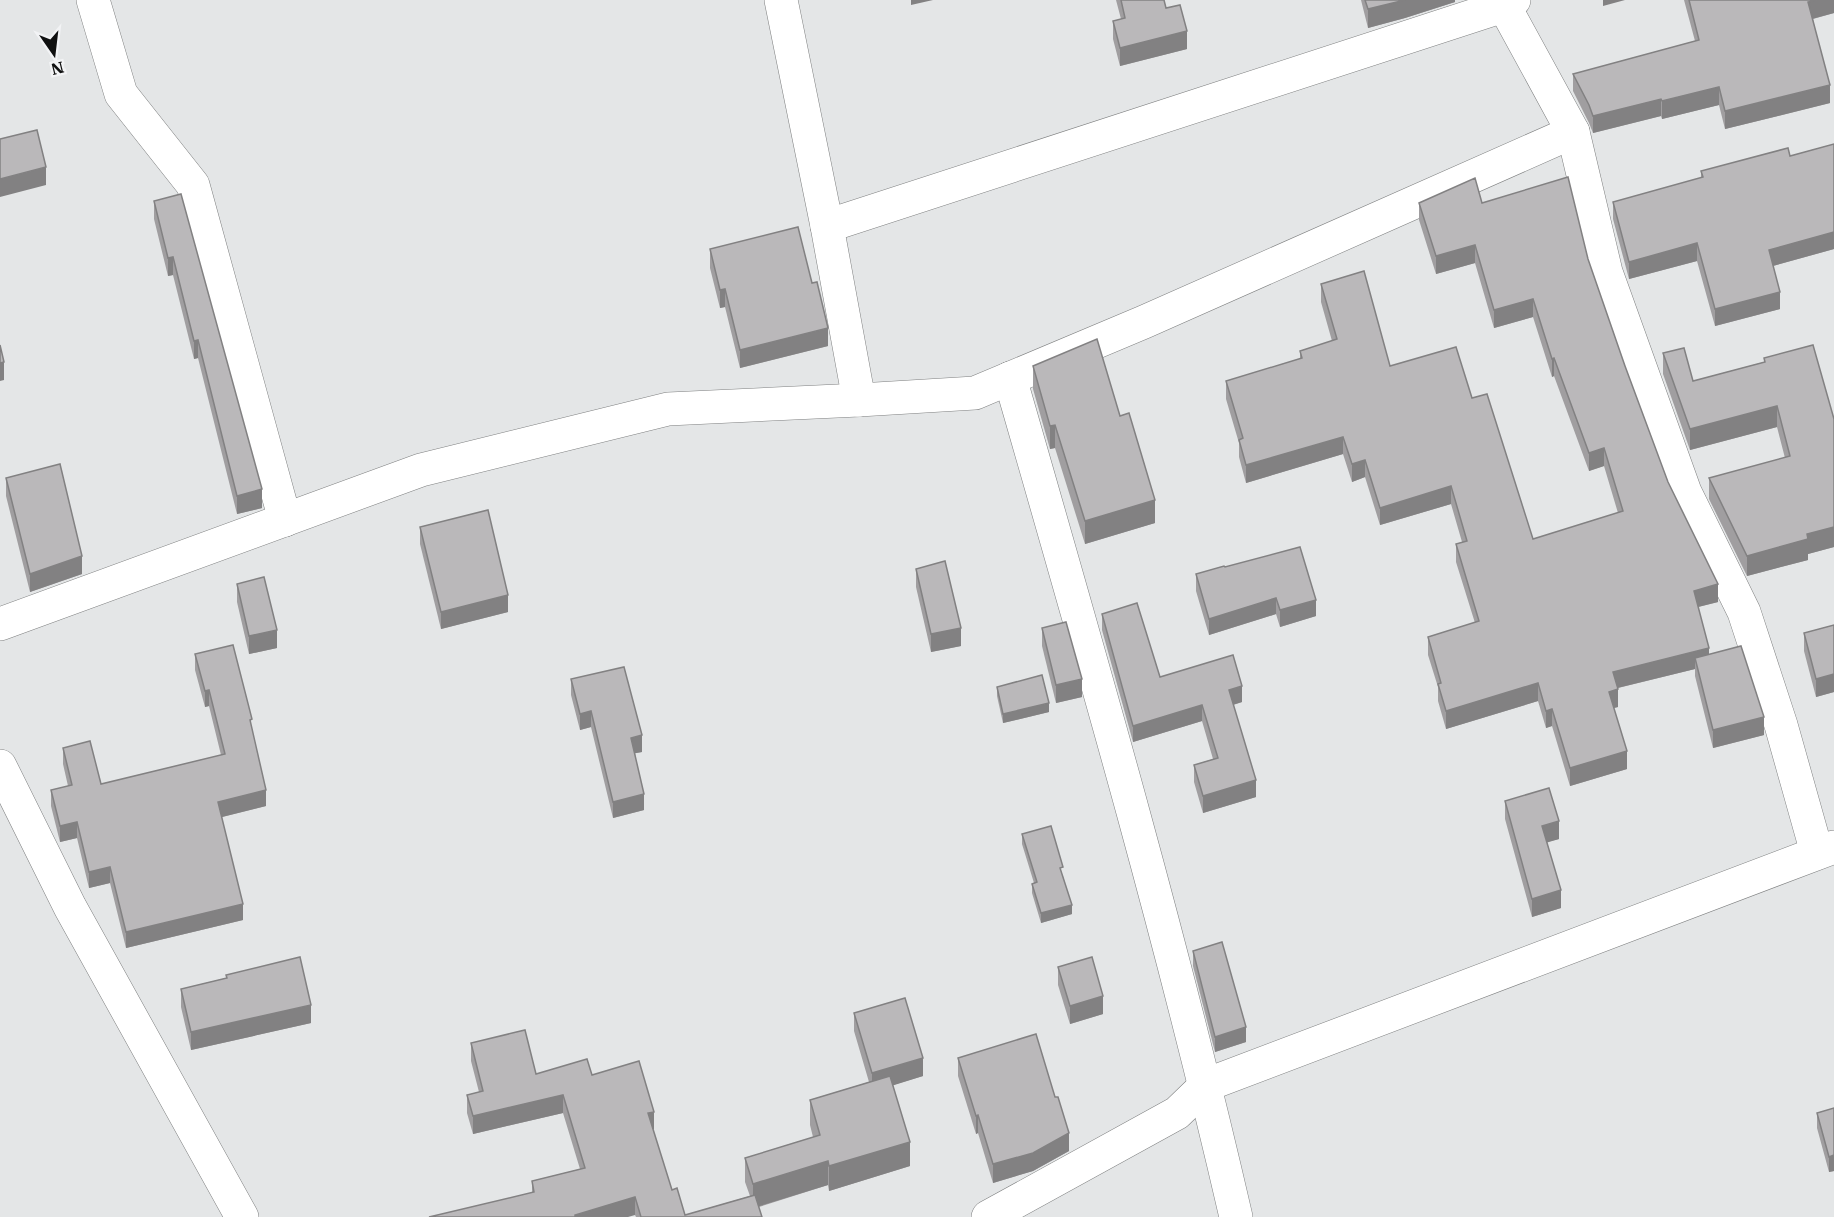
<svg xmlns="http://www.w3.org/2000/svg" width="1834" height="1217" font-family="'IBM Plex Serif',serif">
	<style>
		.lines { fill: none; stroke-linecap: round; stroke-linejoin: round }
		.minor-casing { stroke: #7f8081; stroke-width: 34 }
		.minor { stroke: #fff; stroke-width: 33 }
		.wall { fill: #a09ea0 }
		.shaded-wall { fill: #828182 }
		.building { fill: #bab8ba; stroke: #828182; stroke-width: 1.5 }
	</style>
	<rect width="100%" height="100%" fill="#e4e6e7"/>
	<g class="lines">
		<defs>
			<g id="minor">
				<path d="M93 0 121 94 193 185 285 520"/>
				<path d="M781 0 827 226 859 400"/>
				<path d="M1501 0 1573 132 1606 272 1685 492 1744 612 1781 725 1817 853"/>
				<path d="M827 226 1503 6 1514 0"/>
				<path d="M1010 378C1090 656 1171 935 1236 1217"/>
				<path d="M0 624 421 470 668 409 859 400 975 393 1144 322 1573 132"/>
				<path d="M0 766 70 907 242 1217"/>
				<path d="M988 1217 1177 1113 1206 1085 1834 847"/>
			</g>
		</defs>
		<!-- minor casing -->
		<use href="#minor" class="minor-casing"/>
		<!-- minor -->
		<use href="#minor" class="minor"/>
	</g>
	<!-- wall -->
	<g class="wall">
		<path d="M1116 0H1164L1166 8 1187 49 1120 66 1113 39V21L1121 19Z"/>
		<path d="M1361 0H1455V2L1405 18 1368 28Z"/>
		<path d="M1684 0H1834V13L1813 19 1830 103 1725 129 1719 105 1662 119 1661 116 1593 133 1589 123 1573 91V74L1695 41Z"/>
		<path d="M1834 144V249L1773 266 1780 309 1715 326 1697 261 1629 279 1613 219V202L1701 178V171L1790 156Z"/>
		<path d="M154 201 262 508 237 514 198 358 194 359 173 275 168 276 154 219Z"/>
		<path d="M1419 203H1482L1588 259 1625 366 1668 482 1718 602 1698 607 1709 654 1764 735 1713 748 1695 676V669L1618 688V707L1614 708 1627 769 1570 786 1552 726 1546 728 1538 701 1446 729 1438 701V687L1428 655V637L1475 623 1456 562V544L1462 542 1451 504 1380 525 1365 477 1352 482 1343 454 1246 483 1239 457V443L1226 399V381L1300 359V351L1332 341 1321 302V284L1390 366 1472 398 1533 539 1618 513 1604 466 1589 471 1554 376 1552 377 1533 317 1494 328 1475 263 1436 274 1419 220Z"/>
		<path d="M710 249 828 346 740 368 725 307 720 308 710 268Z"/>
		<path d="M1663 353 1693 381 1764 362V358L1834 419V547L1808 554V560L1747 576 1709 499V478L1785 458 1777 427 1690 450 1663 374Z"/>
		<path d="M1033 366 1120 416 1155 523 1085 544 1055 448 1050 449 1033 389Z"/>
		<path d="M6 478 82 574 30 592 6 496Z"/>
		<path d="M420 527 508 612 441 629 420 544Z"/>
		<path d="M1225 567 1316 616 1280 627 1276 614 1209 635 1196 591V574Z"/>
		<path d="M916 569 961 646 931 652 916 587Z"/>
		<path d="M237 584 277 648 249 654 237 602Z"/>
		<path d="M1102 614 1160 677 1242 702 1233 705 1256 797 1203 813 1194 782V765L1213 759 1202 721 1133 742 1102 630Z"/>
		<path d="M1834 625V692L1816 697 1804 651V633Z"/>
		<path d="M1042 628 1082 697 1056 703 1042 646Z"/>
		<path d="M195 654 252 729 266 806 222 817 243 920 126 948 110 883 89 888 77 838 60 842 51 806V790L68 786 63 764V748L101 784 221 755 209 706 205 707 195 670Z"/>
		<path d="M571 679 642 752 635 753 644 810 613 818 591 727 580 730 571 695Z"/>
		<path d="M997 687 1049 712 1003 723 997 696Z"/>
		<path d="M1505 801 1559 839 1547 842 1561 908 1532 917 1505 819Z"/>
		<path d="M1022 834 1063 876 1072 914 1041 923 1032 893V884L1034 883 1022 844Z"/>
		<path d="M1193 951 1246 1042 1215 1052 1193 966Z"/>
		<path d="M1058 967 1103 1014 1070 1024 1058 985Z"/>
		<path d="M226 975 311 1023 191 1050 181 1007V989L226 978Z"/>
		<path d="M854 1013 923 1076 893 1085 910 1166 829 1191 828 1185 759 1207 762 1217H636L635 1215 532 1192V1181L580 1169 563 1113 473 1134 467 1113V1095L479 1092 471 1061V1043L536 1074 592 1075 654 1129 653 1130 672 1190 685 1215 750 1196 745 1182V1158L813 1137 810 1125V1100L869 1082 854 1031Z"/>
		<path d="M958 1058 1069 1151 1033 1171 993 1183 978 1133 976 1134 958 1076Z"/>
		<path d="M1834 1108V1171L1829 1172 1817 1128V1113Z"/>
	</g>
	<!-- shaded-wall -->
	<g class="shaded-wall">
		<path d="M911 0H933L911 5Z"/>
		<path d="M1405 0H1455V2L1405 18 1368 28V9Z"/>
		<path d="M1603 0H1625L1603 6Z"/>
		<path d="M1817 0H1834V13L1808 20V2Z"/>
		<path d="M1187 31V49L1120 66V48Z"/>
		<path d="M1830 85V103L1725 129V111Z"/>
		<path d="M1719 87V105L1662 119V101Z"/>
		<path d="M1661 99V116L1593 133V116Z"/>
		<path d="M46 167V185L0 197V179Z"/>
		<path d="M1834 232V249L1769 267V250Z"/>
		<path d="M1697 243V261L1629 279V262Z"/>
		<path d="M1475 245V263L1436 274V256Z"/>
		<path d="M173 257V275L168 276V258Z"/>
		<path d="M725 289V307L720 308V290Z"/>
		<path d="M1780 292V309L1715 326V309Z"/>
		<path d="M1533 299V317L1494 328V310Z"/>
		<path d="M828 328V346L740 368V350Z"/>
		<path d="M198 340V358L194 359V341Z"/>
		<path d="M1554 358V376L1552 377V359Z"/>
		<path d="M4 362V380L0 381V363Z"/>
		<path d="M1777 406V427L1690 450V429Z"/>
		<path d="M1055 425V448L1050 449V426Z"/>
		<path d="M1343 437V454L1246 483V465Z"/>
		<path d="M1604 448V466L1589 471V453Z"/>
		<path d="M1365 460V477L1352 482V464Z"/>
		<path d="M1451 486V504L1380 525V508Z"/>
		<path d="M262 489V508L237 514V496Z"/>
		<path d="M1155 500V523L1085 544V521Z"/>
		<path d="M1834 527V547L1808 554V560L1747 576V556L1807 534Z"/>
		<path d="M82 556V574L30 592V574Z"/>
		<path d="M1718 584V602L1694 608V591Z"/>
		<path d="M508 595V612L441 629V612Z"/>
		<path d="M1276 598V614L1209 635V619Z"/>
		<path d="M1316 600V616L1280 627V610Z"/>
		<path d="M961 628V646L931 652V634Z"/>
		<path d="M277 630V648L249 654V636Z"/>
		<path d="M1709 648V666L1695 658V669L1613 689V672Z"/>
		<path d="M1834 674V692L1816 697V679Z"/>
		<path d="M1082 679V697L1056 703V685Z"/>
		<path d="M1538 683V701L1446 729V711Z"/>
		<path d="M1242 686V702L1229 706V690Z"/>
		<path d="M1618 689V707L1609 709V692Z"/>
		<path d="M209 690V706L205 707V691Z"/>
		<path d="M1049 703V712L1003 723V714Z"/>
		<path d="M1202 705V721L1133 742V726Z"/>
		<path d="M1552 709V726L1546 728V711Z"/>
		<path d="M591 711V727L580 730V714Z"/>
		<path d="M1764 717V735L1713 748V730Z"/>
		<path d="M642 735V752L631 754V738Z"/>
		<path d="M1627 751V769L1570 786V768Z"/>
		<path d="M1256 780V797L1203 813V796Z"/>
		<path d="M266 790V806L218 818V802Z"/>
		<path d="M644 794V810L613 818V802Z"/>
		<path d="M1559 821V839L1542 844V826Z"/>
		<path d="M77 822V838L60 842V826Z"/>
		<path d="M110 867V883L89 888V872Z"/>
		<path d="M1561 890V908L1532 917V899Z"/>
		<path d="M243 904V920L126 948V932Z"/>
		<path d="M1072 905V914L1041 923V913Z"/>
		<path d="M1103 996V1014L1070 1024V1006Z"/>
		<path d="M311 1005V1023L191 1050V1032Z"/>
		<path d="M1246 1027V1042L1215 1052V1037Z"/>
		<path d="M923 1058V1076L872 1092V1073Z"/>
		<path d="M563 1095V1113L473 1134V1116Z"/>
		<path d="M654 1112V1129L648 1131V1113Z"/>
		<path d="M978 1115V1133L976 1134V1116Z"/>
		<path d="M1069 1133V1151L1033 1171 993 1183V1164Z"/>
		<path d="M910 1142V1166L829 1191V1166Z"/>
		<path d="M1834 1155V1171L1829 1172V1157Z"/>
		<path d="M828 1161V1185L753 1208V1184Z"/>
		<path d="M635 1197V1215L628 1217H575V1215Z"/>
	</g>
	<!-- building -->
	<g class="building">
		<path d="M1121 0H1164L1166 8 1180 5 1187 31 1120 48 1113 21 1125 18Z"/>
		<path d="M1365 0H1405L1368 9Z"/>
		<path d="M1689 0H1817L1808 2 1830 85 1725 111 1719 87 1662 101 1661 99 1593 116 1589 105 1573 74 1699 40Z"/>
		<path d="M37 130 46 167 0 179V139Z"/>
		<path d="M1834 144V232L1769 250 1780 292 1715 309 1697 243 1629 262 1613 202 1703 177 1701 171 1788 148 1790 156Z"/>
		<path d="M1568 177 1588 259 1625 366 1668 482 1718 584 1694 591 1709 648 1613 672 1618 689 1609 692 1627 751 1570 768 1552 709 1546 711 1538 683 1446 711 1438 684 1441 683 1428 637 1479 621 1456 544 1467 541 1451 486 1380 508 1365 460 1352 464 1343 437 1246 465 1239 440 1243 438 1226 381 1302 358 1300 351 1337 339 1321 284 1364 271 1390 366 1456 347 1472 398 1487 394 1533 539 1623 511 1604 448 1589 453 1554 358 1552 359 1533 299 1494 310 1475 245 1436 256 1419 203 1475 178 1482 203Z"/>
		<path d="M181 194 262 489 237 496 198 340 194 341 173 257 168 258 154 201Z"/>
		<path d="M798 227 812 283 817 282 828 328 740 350 725 289 720 290 710 249Z"/>
		<path d="M1097 339 1120 416 1129 413 1155 500 1085 521 1055 425 1050 426 1033 366Z"/>
		<path d="M0 345 4 362 0 363Z"/>
		<path d="M1813 345 1834 419V527L1807 534 1808 539 1747 556 1709 478 1790 456 1777 406 1690 429 1663 353 1684 348 1693 381 1765 362 1764 358Z"/>
		<path d="M60 464 82 556 30 574 6 478Z"/>
		<path d="M488 510 508 595 441 612 420 527Z"/>
		<path d="M1300 547 1316 600 1280 610 1276 598 1209 619 1196 574 1224 566 1225 567Z"/>
		<path d="M945 561 961 628 931 634 916 569Z"/>
		<path d="M264 577 277 630 249 636 237 584Z"/>
		<path d="M1137 603 1160 677 1233 655 1242 686 1229 690 1256 780 1203 796 1194 765 1218 758 1202 705 1133 726 1102 614Z"/>
		<path d="M1066 622 1082 679 1056 685 1042 628Z"/>
		<path d="M1834 625V674L1816 679 1804 633Z"/>
		<path d="M233 645 252 719 250 720 266 790 218 802 243 904 126 932 110 867 89 872 77 822 60 826 51 790 72 785 63 748 90 741 101 784 225 754 209 690 205 691 195 654Z"/>
		<path d="M1741 646 1764 717 1713 730 1695 658Z"/>
		<path d="M624 667 642 735 631 738 644 794 613 802 591 711 580 714 571 679Z"/>
		<path d="M1042 675 1049 703 1003 714 997 687Z"/>
		<path d="M1549 788 1559 821 1542 826 1561 890 1532 899 1505 801Z"/>
		<path d="M1051 826 1063 867 1060 868 1072 905 1041 913 1032 884 1037 882 1022 834Z"/>
		<path d="M1222 942 1246 1027 1215 1037 1193 951Z"/>
		<path d="M300 957 311 1005 191 1032 181 989 227 978 226 975Z"/>
		<path d="M1092 957 1103 996 1070 1006 1058 967Z"/>
		<path d="M905 998 923 1058 872 1073 854 1013Z"/>
		<path d="M525 1030 536 1074 587 1059 592 1075 639 1061 654 1112 648 1113 672 1190 677 1188 685 1215 755 1195 762 1217H641L635 1197 575 1215V1217H429L534 1192 532 1181 585 1168 563 1095 473 1116 467 1095 483 1091 471 1043Z"/>
		<path d="M1036 1034 1055 1097H1058L1069 1133 1033 1153 993 1164 978 1115 976 1116 958 1058Z"/>
		<path d="M890 1076 910 1142 829 1166 828 1161 753 1184 745 1158 820 1135 810 1100Z"/>
		<path d="M1834 1108V1155L1829 1157 1817 1113Z"/>
	</g>
	<!-- north arrow -->
	<g transform="translate(54 54) rotate(166)" stroke="#f2f3f5" stroke-width="4.5" paint-order="stroke">
	<path d="M0-4.5L10 22L0 15L-10 22Z" fill="#0f1010"/>
	<text y="-9" font-size="16" font-weight="bold" text-anchor="middle" fill="#0f1010">N</text>
	</g>
</svg>
